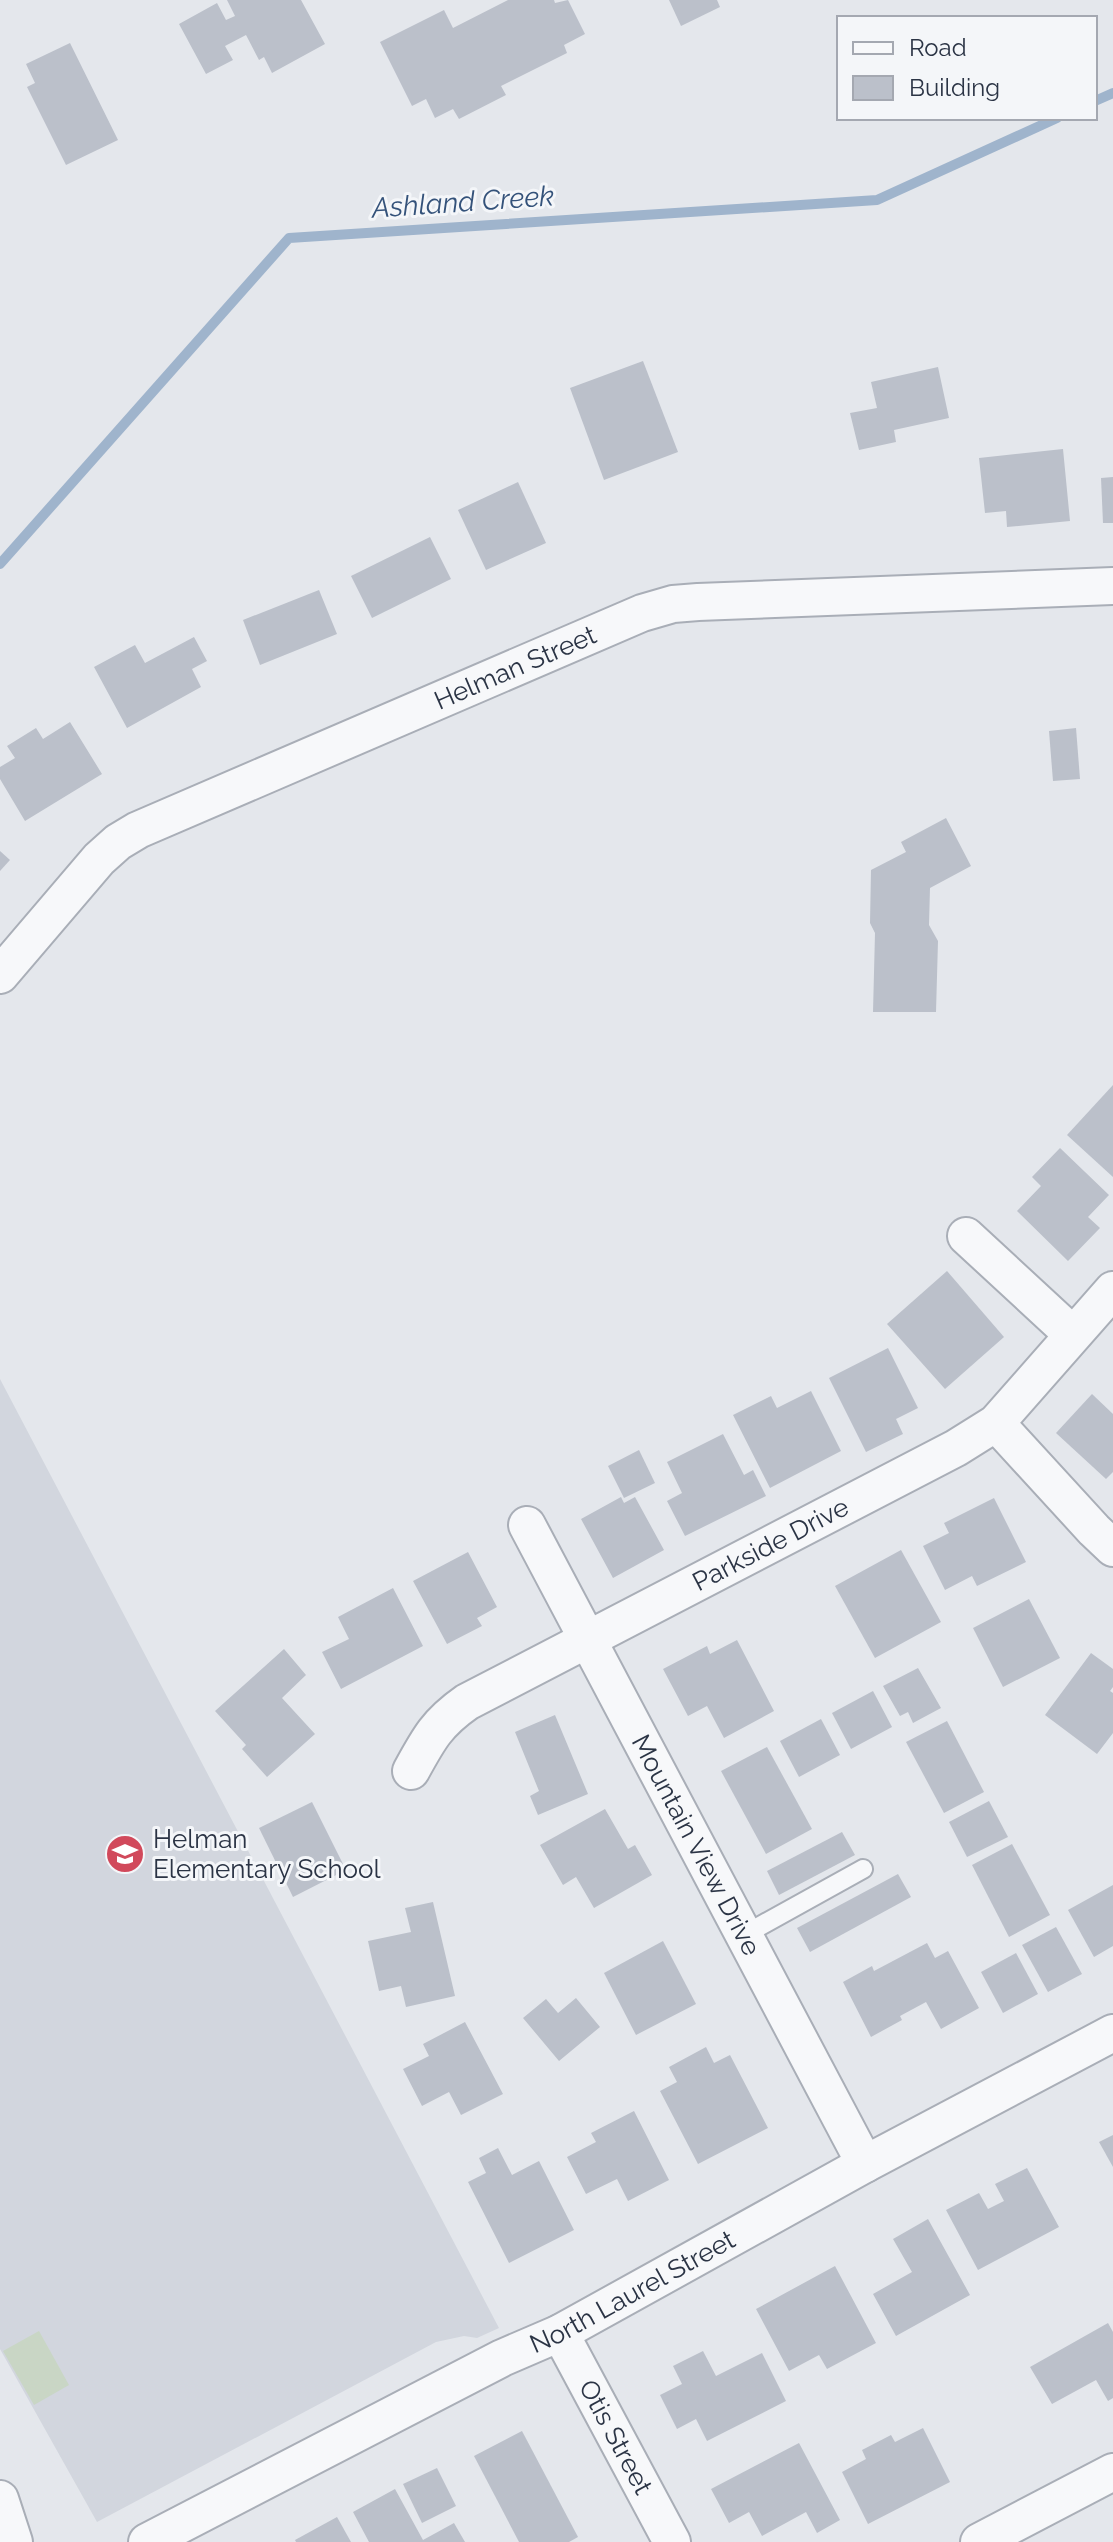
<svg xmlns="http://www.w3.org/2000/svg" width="1113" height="2542" font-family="Raleway,sans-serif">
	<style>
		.built { fill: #d2d6de }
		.green { fill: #c9d6c5 }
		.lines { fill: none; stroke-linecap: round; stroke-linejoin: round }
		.stream { stroke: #9fb4cc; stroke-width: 10 }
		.building { fill: #bbc0ca }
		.lane-casing { stroke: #a9aeb7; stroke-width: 22 }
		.street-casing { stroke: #a9aeb7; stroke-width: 40 }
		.lane { stroke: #f7f8fa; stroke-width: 18 }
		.street { stroke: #f7f8fa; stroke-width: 36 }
		.labels { text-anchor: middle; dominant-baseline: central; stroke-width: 6; stroke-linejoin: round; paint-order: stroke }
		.street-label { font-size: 26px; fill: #2b3445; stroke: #f4f6f9 }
		.poi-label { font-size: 26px; fill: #2b3445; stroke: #f4f6f9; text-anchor: start }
		.water-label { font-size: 28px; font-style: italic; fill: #34527a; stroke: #f4f6f9 }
	</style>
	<rect width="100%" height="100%" fill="#e4e7ec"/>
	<!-- built -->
	<path class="built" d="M0 1379 499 2328 477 2338 464 2336 436 2342 97 2522 0 2349Z"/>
	<!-- green -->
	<path class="green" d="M39 2331 69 2385 34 2405 3 2351Z"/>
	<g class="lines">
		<!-- stream -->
		<g class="stream">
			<path d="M1095 101 1113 93"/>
			<path d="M0 564 289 238 877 200 1057 118"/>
		</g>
	</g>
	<!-- building -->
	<g class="building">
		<path d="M227 0H301L325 44 272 73 264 57 259 60 246 35 225 46 233 60 206 74 179 24 217 3 226 20 235 16Z"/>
		<path d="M508 0H554L555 3 568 0 585 34 564 45 567 53 501 86 506 95 459 119 453 109 435 118 426 99 412 106 380 42 444 10 453 28Z"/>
		<path d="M669 0H717L720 7 681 26Z"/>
		<path d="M70 43 118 140 66 165 27 87 35 83 26 64Z"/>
		<path d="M643 361 678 452 604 480 570 388Z"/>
		<path d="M938 367 949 418 894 430 896 442 859 450 850 413 877 408 871 382Z"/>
		<path d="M1063 449 1070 521 1007 527 1006 511 985 513 979 458Z"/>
		<path d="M1113 477V523H1103L1101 478Z"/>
		<path d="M518 482 546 543 486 570 458 510Z"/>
		<path d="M430 537 451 579 372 618 351 576Z"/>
		<path d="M319 590 337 634 260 665 243 620Z"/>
		<path d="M194 637 207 661 192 669 201 687 127 728 94 667 135 645 145 663Z"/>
		<path d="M70 722 102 774 25 821 0 779V767L15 758 7 746 36 728 43 739Z"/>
		<path d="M1076 728 1080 779 1053 781 1049 731Z"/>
		<path d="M946 818 971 866 930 888 929 925 938 941 936 1012H873L875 933 870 923 871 870 906 852 901 842Z"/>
		<path d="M0 851 10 860 0 871Z"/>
		<path d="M1113 1085V1177L1067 1135Z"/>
		<path d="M1060 1148 1109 1195 1088 1217 1100 1228 1068 1261 1017 1211 1041 1186 1032 1177Z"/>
		<path d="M947 1271 1004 1337 945 1389 887 1324Z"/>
		<path d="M888 1348 918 1408 896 1419 903 1434 866 1452 829 1378Z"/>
		<path d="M811 1391 841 1451 770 1488 733 1415 771 1396 777 1408Z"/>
		<path d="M1092 1394 1113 1414V1472L1106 1479 1056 1433Z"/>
		<path d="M723 1434 744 1475 753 1470 766 1496 685 1536 667 1501 682 1493 667 1462Z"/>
		<path d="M639 1450 655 1483 624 1498 608 1466Z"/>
		<path d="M621 1497 624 1503 635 1497 664 1550 613 1578 581 1519Z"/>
		<path d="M994 1498 1026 1562 977 1586 972 1576 945 1590 923 1546 949 1533 944 1523Z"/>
		<path d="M901 1550 941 1622 875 1658 835 1586Z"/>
		<path d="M468 1552 497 1607 477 1618 482 1626 447 1644 413 1581Z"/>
		<path d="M393 1588 423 1646 341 1689 322 1652 349 1639 338 1617Z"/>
		<path d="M1029 1599 1060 1658 1003 1687 973 1628Z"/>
		<path d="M737 1640 774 1711 724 1738 707 1706 688 1716 663 1669 707 1646 710 1654Z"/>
		<path d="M284 1649 306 1675 282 1698 315 1734 267 1777 242 1749 246 1745 215 1711Z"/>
		<path d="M1091 1653 1113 1669V1687L1110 1691 1113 1693V1733L1097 1754 1045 1715Z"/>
		<path d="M918 1668 941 1708 913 1723 908 1712 900 1716 883 1686Z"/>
		<path d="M873 1691 892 1727 851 1749 832 1713Z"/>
		<path d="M555 1715 588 1794 538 1815 530 1796 539 1791 515 1732Z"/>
		<path d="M821 1719 840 1755 799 1777 780 1741Z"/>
		<path d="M947 1721 984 1792 944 1813 906 1742Z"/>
		<path d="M767 1747 812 1829 766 1854 721 1771Z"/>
		<path d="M989 1801 1008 1837 967 1857 949 1822Z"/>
		<path d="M312 1802 346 1870 293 1897 259 1828Z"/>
		<path d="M605 1809 628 1849 635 1845 652 1875 594 1908 576 1877 563 1885 540 1845Z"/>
		<path d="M842 1832 855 1855 779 1895 767 1871Z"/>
		<path d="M1012 1844 1050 1915 1009 1937 972 1865Z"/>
		<path d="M898 1874 911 1897 810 1952 797 1928Z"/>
		<path d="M1113 1885V1946L1094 1957 1068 1910Z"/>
		<path d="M433 1902 455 1996 406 2007 401 1986 379 1991 368 1941 411 1932 405 1908Z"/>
		<path d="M1056 1927 1082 1974 1048 1992 1022 1945Z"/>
		<path d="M663 1941 696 2004 636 2035 604 1973Z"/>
		<path d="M927 1943 935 1958 948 1951 979 2008 941 2029 926 2002 900 2016 902 2020 871 2037 843 1982 872 1966 874 1971Z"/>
		<path d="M1016 1953 1038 1994 1003 2013 981 1972Z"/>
		<path d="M576 1998 600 2027 559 2061 523 2018 546 1999 558 2013Z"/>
		<path d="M465 2022 503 2094 461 2115 449 2092 422 2106 403 2069 429 2056 423 2044Z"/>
		<path d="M706 2047 714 2063 730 2055 768 2128 698 2164 660 2091 677 2082 669 2067Z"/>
		<path d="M634 2111 669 2180 628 2201 617 2179 586 2194 567 2157 596 2142 591 2133Z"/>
		<path d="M1113 2135V2167L1099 2142Z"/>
		<path d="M498 2148 512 2175 539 2161 574 2230 509 2263 468 2182 486 2173 479 2158Z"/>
		<path d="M1027 2168 1059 2227 978 2270 946 2210 979 2193 988 2209 1004 2201 995 2184Z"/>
		<path d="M928 2219 970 2295 896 2336 873 2294 912 2272 893 2239Z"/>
		<path d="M835 2266 876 2343 827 2369 819 2355 789 2371 756 2309Z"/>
		<path d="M1108 2323 1113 2332V2398L1108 2401 1096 2380 1052 2404 1030 2367Z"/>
		<path d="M703 2351 716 2376 762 2353 786 2401 707 2441 696 2419 677 2429 660 2395 682 2384 673 2366Z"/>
		<path d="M923 2428 950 2482 868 2524 842 2472 866 2459 862 2450 891 2435 895 2442Z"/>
		<path d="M522 2431 578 2537 569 2542H519L474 2456Z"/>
		<path d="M799 2443 840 2520 817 2533 806 2512 762 2536 749 2512 729 2523 711 2489Z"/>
		<path d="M437 2468 456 2506 422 2523 403 2484Z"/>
		<path d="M395 2489 423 2540 454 2523 465 2542H369L353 2512Z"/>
		<path d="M337 2517 351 2542H296L295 2540Z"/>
	</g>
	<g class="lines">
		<defs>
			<path id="lane" d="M744 1935 863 1869"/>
			<g id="street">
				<path id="s1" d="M0 975 99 859 118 842 138 830 642 613 673 604 698 602 1113 586"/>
				<path d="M966 1236 1072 1334"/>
				<path d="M996 1423 1094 1530 1113 1548"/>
				<path id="s2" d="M527 1525 865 2164"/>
				<path id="s3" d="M411 1771C429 1738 437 1723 467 1702L956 1448 996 1423 1113 1290"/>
				<path id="s4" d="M560 2333 672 2542"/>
				<path d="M0 2499 14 2542"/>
				<path id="s5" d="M147 2542 502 2358 560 2333 865 2164 1113 2033"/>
				<path d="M979 2542 1113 2472"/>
			</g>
		</defs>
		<!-- lane casing -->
		<use href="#lane" class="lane-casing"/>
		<!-- street casing -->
		<use href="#street" class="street-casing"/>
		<!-- lane -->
		<use href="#lane" class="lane"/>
		<!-- street -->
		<use href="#street" class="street"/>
	</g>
	<!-- icons -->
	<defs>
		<symbol id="school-disc" viewBox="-11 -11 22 22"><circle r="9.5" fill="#d1495b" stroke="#f4f6f9"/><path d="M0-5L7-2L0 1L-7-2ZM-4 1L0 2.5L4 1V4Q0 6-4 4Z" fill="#fff"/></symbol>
	</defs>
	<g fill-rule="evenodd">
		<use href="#school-disc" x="103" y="1832" width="44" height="44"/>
	</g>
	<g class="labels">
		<!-- street labels -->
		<g class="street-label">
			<text stroke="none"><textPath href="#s1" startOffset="612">Helman Street</textPath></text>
			<text stroke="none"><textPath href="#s3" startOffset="432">Parkside Drive</textPath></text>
			<text stroke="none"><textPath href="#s2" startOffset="362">Mountain View Drive</textPath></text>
			<text stroke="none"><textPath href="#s5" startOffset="546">North Laurel Street</textPath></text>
			<text stroke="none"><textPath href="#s4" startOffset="118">Otis Street</textPath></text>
		</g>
		<!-- poi labels -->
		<g class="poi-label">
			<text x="153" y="1839">Helman<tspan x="153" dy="30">Elementary School</tspan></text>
		</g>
		<!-- water labels -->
		<g class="water-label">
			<text transform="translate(463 202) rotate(-4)">Ashland Creek</text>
		</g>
	</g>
	<!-- legend -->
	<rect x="837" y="16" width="260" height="104" fill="#f4f6f9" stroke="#a4a8b1" stroke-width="2"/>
	<rect x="853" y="42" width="40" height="12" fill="#f7f8fa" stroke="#a4a8b1" stroke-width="2"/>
	<text x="909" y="56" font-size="24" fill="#2b3445">Road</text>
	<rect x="853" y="76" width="40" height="24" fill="#bbc0ca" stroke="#a4a8b1" stroke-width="2"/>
	<text x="909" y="96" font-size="24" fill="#2b3445">Building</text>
</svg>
